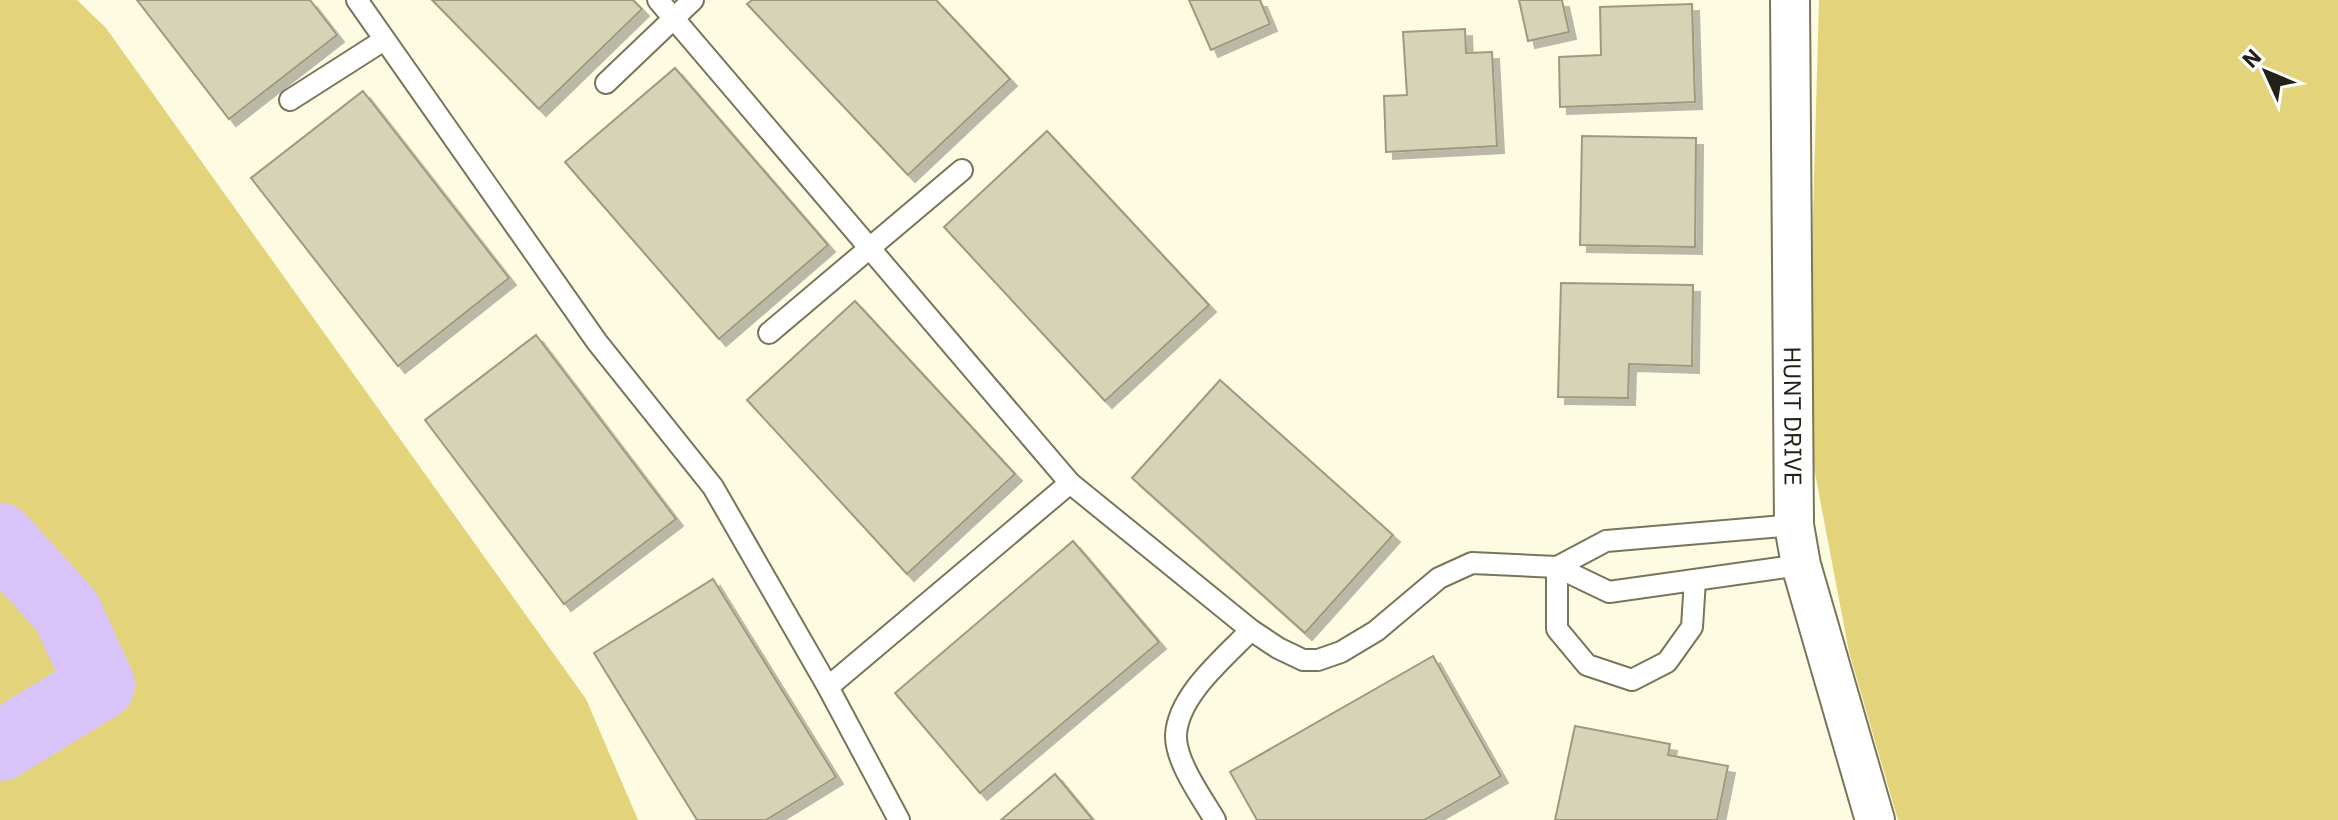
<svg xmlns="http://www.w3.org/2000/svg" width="2338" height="820" font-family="'IBM Plex Sans',sans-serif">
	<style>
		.green { fill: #e3d47b }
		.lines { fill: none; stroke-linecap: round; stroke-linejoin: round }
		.river { stroke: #d9c4fa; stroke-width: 70 }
		.building { fill: #d7d3b6; stroke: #9f9a7e; stroke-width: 2; filter: url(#shadow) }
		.service-casing { stroke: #79755a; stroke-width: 24 }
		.minor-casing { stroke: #79755a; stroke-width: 42 }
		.service { stroke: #fff; stroke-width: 20 }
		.minor { stroke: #fff; stroke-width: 38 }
		.labels { text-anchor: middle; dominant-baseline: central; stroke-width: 8; stroke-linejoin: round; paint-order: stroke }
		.street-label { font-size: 24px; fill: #232116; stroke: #fff }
	</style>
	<defs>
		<filter id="shadow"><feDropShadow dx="7" dy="7" stdDeviation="0" flood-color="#0004"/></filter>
	</defs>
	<rect width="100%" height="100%" fill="#fefbe3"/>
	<!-- green -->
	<g class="green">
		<path d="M0 0H77L106 28 586 699 638 820H0Z"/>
		<path d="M1819 0H2338V820H1898L1849 652 1807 431Z"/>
	</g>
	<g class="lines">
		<!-- river -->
		<path class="river" d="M0 538 67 612 100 685 0 746"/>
	</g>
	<!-- building -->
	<g class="building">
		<path d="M137 0H310L337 35 229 119Z"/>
		<path d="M432 0H633L642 9 539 109Z"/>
		<path d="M752 0H936L1010 79 908 175 747 4Z"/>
		<path d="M1189 0H1260L1270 24 1211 50Z"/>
		<path d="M1519 0H1562L1569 32 1528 41Z"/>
		<path d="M1692 4 1695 102 1560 107 1559 57 1601 55 1600 7Z"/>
		<path d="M1465 29 1466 53 1492 52 1497 146 1386 152 1384 96 1407 95 1403 32Z"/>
		<path d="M675 68 828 245 719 339 565 162Z"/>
		<path d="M363 91 509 278 398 366 251 178Z"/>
		<path d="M1047 131 1209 305 1105 401 944 227Z"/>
		<path d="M1582 136 1696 138 1695 247 1580 245Z"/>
		<path d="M1561 283 1693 285 1692 366 1629 364 1628 398 1558 397Z"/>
		<path d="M855 301 1015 474 907 574 747 400Z"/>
		<path d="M536 335 676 519 564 604 425 420Z"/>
		<path d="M1220 380 1393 535 1305 633 1132 478Z"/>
		<path d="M1073 541 1159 642 980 793 895 693Z"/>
		<path d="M713 579 836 777 766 820H697L594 653Z"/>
		<path d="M1433 656 1501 776 1424 820H1257L1230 772Z"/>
		<path d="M1575 726 1670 744 1668 755 1728 766 1717 820H1555Z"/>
		<path d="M1055 774 1093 820H1001Z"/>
	</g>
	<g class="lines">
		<defs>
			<g id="service">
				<path d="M357 0 597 342 713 487 828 687 899 820"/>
				<path d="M658 0 1070 483 1251 630 1278 648 1303 660H1318L1341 652 1376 631 1439 578 1472 563 1557 567 1609 592 1801 565"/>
				<path d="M606 83 693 0"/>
				<path d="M290 100 384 40"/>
				<path d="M769 333 962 170"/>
				<path d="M1557 567V629L1587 665 1632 680 1667 662 1692 627 1695 580"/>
				<path d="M1557 567 1606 541 1794 525"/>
				<path d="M828 687 1070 483"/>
				<path d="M1215 820C1202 798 1175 761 1176 735 1178 695 1225 657 1251 630"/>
			</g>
			<g id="minor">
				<path id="s1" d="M1790 0 1794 525 1801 565 1875 820"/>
			</g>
		</defs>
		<!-- service casing -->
		<use href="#service" class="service-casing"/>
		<!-- minor casing -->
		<use href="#minor" class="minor-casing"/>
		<!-- service -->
		<use href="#service" class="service"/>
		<!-- minor -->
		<use href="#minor" class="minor"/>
	</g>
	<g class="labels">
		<!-- street labels -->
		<g class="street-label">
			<text stroke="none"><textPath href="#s1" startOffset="416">HUNT DRIVE</textPath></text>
		</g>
	</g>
	<!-- north arrow -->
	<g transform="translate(2266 72) rotate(314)" stroke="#ffffff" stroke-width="6" paint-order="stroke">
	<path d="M0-6L14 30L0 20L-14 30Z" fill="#232116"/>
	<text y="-12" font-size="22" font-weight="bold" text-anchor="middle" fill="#232116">N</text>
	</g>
</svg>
